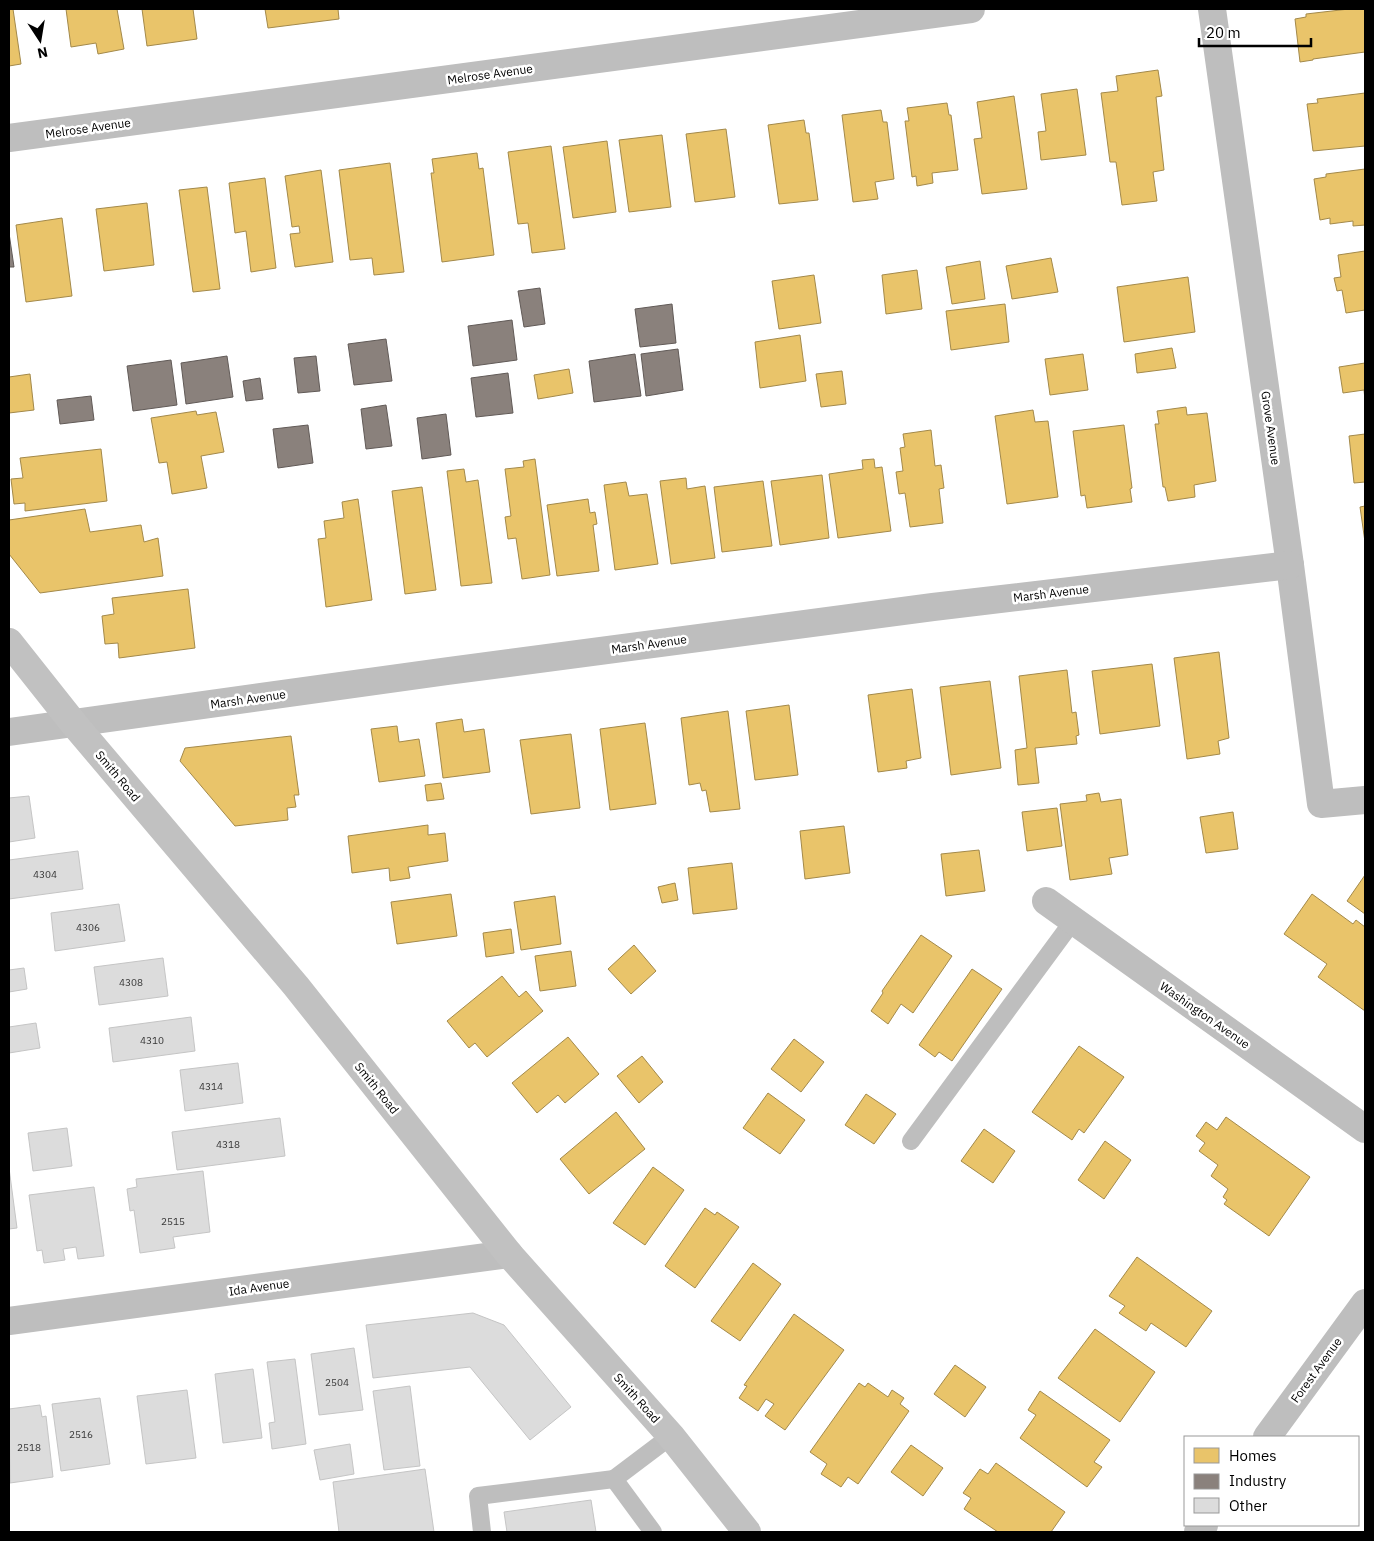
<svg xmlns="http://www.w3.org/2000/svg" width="1374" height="1541" font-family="'IBM Plex Sans',sans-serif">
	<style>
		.homes { fill: #e9c46a; stroke: #a3894a }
		.industry { fill: #8a817c; stroke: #615a57 }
		.building { fill: #dcdcdc; stroke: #c5c5c5 }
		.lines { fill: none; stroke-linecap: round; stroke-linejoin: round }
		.lane { stroke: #bebebe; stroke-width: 18 }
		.street { stroke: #bebebe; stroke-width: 28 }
		.secondary { stroke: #c1c1c1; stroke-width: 28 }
		.labels { text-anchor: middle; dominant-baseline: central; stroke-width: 5; stroke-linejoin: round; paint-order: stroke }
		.number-label { font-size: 10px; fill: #373737 }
		.street-label { font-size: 12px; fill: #000; stroke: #fff }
	</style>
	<rect width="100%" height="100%" fill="#fff"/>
	<!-- homes -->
	<g class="homes">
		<path d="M9 9H13L21 64 9 66Z"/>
		<path d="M66 9H117L124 49 98 54 96 43 71 47Z"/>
		<path d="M142 9H193L197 39 147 46Z"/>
		<path d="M265 9H338L339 19 268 28Z"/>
		<path d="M1349 9H1365V52L1313 59V60L1300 62 1295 19 1306 17V14Z"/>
		<path d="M1158 70 1162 96 1156 97 1164 170 1153 172 1157 201 1122 205 1116 162H1110L1101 93 1118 91 1116 76Z"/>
		<path d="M1077 89 1086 155 1041 160 1038 132 1046 131 1041 94Z"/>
		<path d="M1365 93V146L1313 151 1307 104 1318 103 1317 99Z"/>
		<path d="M1014 96 1027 189 982 194 974 139 982 138 977 102Z"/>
		<path d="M947 103 949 115H951L958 170 932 173 933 183 917 186 916 176 912 177 905 121H909L907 108Z"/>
		<path d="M881 110 883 122H887L894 179 875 182 878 199 853 202 842 115Z"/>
		<path d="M804 120 806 133H809L818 200 779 204 768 125Z"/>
		<path d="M726 129 735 197 695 202 686 134Z"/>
		<path d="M662 135 671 207 629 212 619 140Z"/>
		<path d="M607 141 616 212 573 218 563 147Z"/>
		<path d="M551 146 565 249 532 253 528 223 518 224 508 152Z"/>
		<path d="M477 153 479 169 483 168 494 255 442 262 431 173H434L432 159Z"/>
		<path d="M390 163 404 272 374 275 372 258 350 260 339 170Z"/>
		<path d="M1365 169V225L1353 226V221L1330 224V218L1320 220 1314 179 1326 177V174Z"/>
		<path d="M321 170 333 262 295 267 290 234 300 233 299 226 292 227 285 176Z"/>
		<path d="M265 178 276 268 251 272 246 231 235 233 229 183Z"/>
		<path d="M207 187 220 289 193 292 179 190Z"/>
		<path d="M147 203 154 265 104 271 96 209Z"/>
		<path d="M62 218 72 296 26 302 16 225Z"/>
		<path d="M1365 251V310L1346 313 1342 290 1337 291 1334 278 1341 277 1338 255Z"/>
		<path d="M1051 258 1058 292 1012 299 1006 266Z"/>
		<path d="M980 261 985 299 952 304 946 267Z"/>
		<path d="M917 270 922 309 886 314 882 275Z"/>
		<path d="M814 275 821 323 779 329 772 281Z"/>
		<path d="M1188 277 1195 332 1124 342 1117 287Z"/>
		<path d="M1005 304 1009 342 951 350 946 311Z"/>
		<path d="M800 335 806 381 760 388 755 342Z"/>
		<path d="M1172 348 1176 368 1137 373 1135 354Z"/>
		<path d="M1083 354 1088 390 1050 395 1045 359Z"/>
		<path d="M1365 363V400L1364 390 1343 393 1339 367Z"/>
		<path d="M569 369 573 393 538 399 534 375Z"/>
		<path d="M842 371 846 404 821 407 816 374Z"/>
		<path d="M30 374 34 410 9 413V377Z"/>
		<path d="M1186 407 1187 415 1207 413 1216 481 1194 485 1195 497 1168 501 1165 487H1163L1155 424H1159L1157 411Z"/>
		<path d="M1033 410 1035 422 1048 421 1058 497 1007 504 995 416Z"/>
		<path d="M196 411 197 415 216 412 224 452 201 456 207 488 172 494 167 462 159 463 151 418Z"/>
		<path d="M1124 425 1132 488 1130 489 1132 502 1087 508 1085 495 1081 496 1073 431Z"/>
		<path d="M931 430 935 466 941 465 944 488 939 489 943 523 910 527 905 493 899 494 896 472 903 471 900 448 905 447 903 434Z"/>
		<path d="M1365 434V482L1354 483 1349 436Z"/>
		<path d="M101 449 107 501 25 511V503L14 504 11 479 23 478 20 458Z"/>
		<path d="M535 459 550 575 522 579 516 538 508 539 505 517 511 516 505 469 524 467 523 461Z"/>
		<path d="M874 459 875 468 882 467 891 531 838 538 829 474 863 469 862 460Z"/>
		<path d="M464 469 466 482 478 480 492 583 461 586 447 471Z"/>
		<path d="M822 475 829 538 780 545 771 481Z"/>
		<path d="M686 478 687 489 705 486 715 558 671 564 660 481Z"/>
		<path d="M763 481 772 546 722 552 714 487Z"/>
		<path d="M626 482 629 496 647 494 658 564 615 570 604 485Z"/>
		<path d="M422 487 436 590 405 594 392 491Z"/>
		<path d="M358 499 372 600 326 607 318 539 326 538 324 521 344 518 342 502Z"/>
		<path d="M588 499 590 513 595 512 597 524 593 525 599 571 557 576 547 505Z"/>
		<path d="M1365 506V542L1360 507Z"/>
		<path d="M85 509 90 532 141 525 144 542 158 538 163 576 40 593 9 554V520Z"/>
		<path d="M188 589 195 648 119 658 118 643 105 644 102 616 114 614 112 598Z"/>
		<path d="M1219 652 1229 738 1218 741 1220 754 1187 759 1174 658Z"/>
		<path d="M1152 664 1160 726 1100 734 1092 671Z"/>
		<path d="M1067 670 1072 713 1076 712 1079 735 1076 736 1077 744 1035 748 1039 783 1018 785 1015 750 1027 748 1019 676Z"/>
		<path d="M990 681 1001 768 951 775 940 687Z"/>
		<path d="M912 689 921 758 906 761 907 768 878 772 868 695Z"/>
		<path d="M789 705 798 775 755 780 746 711Z"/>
		<path d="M728 711 740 809 710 812 706 790 702 791 700 783 689 785 681 718Z"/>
		<path d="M462 719 464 732 484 729 490 772 443 778 436 723Z"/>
		<path d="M645 723 656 804 610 810 600 729Z"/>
		<path d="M397 726 399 742 419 739 425 776 379 782 371 729Z"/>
		<path d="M571 734 580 808 531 814 520 740Z"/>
		<path d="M291 736 299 795H294L296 807 287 808 288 820 235 826 180 761 185 748Z"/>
		<path d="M441 783 444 799 427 801 425 785Z"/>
		<path d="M1099 793 1101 802 1121 799 1128 855 1109 858 1112 874 1070 880 1060 804 1087 801 1086 795Z"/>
		<path d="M1057 808 1062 846 1027 851 1022 812Z"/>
		<path d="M1233 812 1238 849 1206 853 1200 817Z"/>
		<path d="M428 825V835L445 833 448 861 408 867 410 878 390 881 389 868 352 873 348 836Z"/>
		<path d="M844 826 850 873 805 879 800 831Z"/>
		<path d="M979 850 985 891 946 896 941 854Z"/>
		<path d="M732 863 737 909 693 914 688 868Z"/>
		<path d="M1365 875V914L1347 901Z"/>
		<path d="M675 883 678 900 662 903 658 887Z"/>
		<path d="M451 894 457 936 397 944 391 902Z"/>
		<path d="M1312 894 1353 924 1356 920 1365 927V1011L1318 977 1327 964 1284 934Z"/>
		<path d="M555 896 561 944 521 950 514 902Z"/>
		<path d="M511 929 514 953 486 957 483 933Z"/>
		<path d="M921 935 952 956 913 1013 901 1004 888 1024 871 1011 883 993 882 991Z"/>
		<path d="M634 945 656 971 631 994 608 969Z"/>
		<path d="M571 951 576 986 540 991 535 956Z"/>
		<path d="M972 969 1002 989 952 1061 939 1052 935 1057 919 1045Z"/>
		<path d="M502 976 519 997 526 991 543 1011 487 1057 475 1043 469 1048 447 1021Z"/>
		<path d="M568 1037 599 1074 565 1103 558 1095 537 1113 512 1083Z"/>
		<path d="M794 1039 824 1062 801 1092 771 1069Z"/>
		<path d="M1079 1046 1124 1077 1084 1133 1079 1129 1072 1140 1032 1112Z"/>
		<path d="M642 1056 663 1082 639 1103 617 1076Z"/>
		<path d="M768 1093 805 1120 780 1154 743 1128Z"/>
		<path d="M866 1094 896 1114 874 1144 845 1125Z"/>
		<path d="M616 1112 645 1149 589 1194 560 1159Z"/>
		<path d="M1226 1117 1310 1177 1269 1236 1224 1204 1227 1200 1223 1197 1228 1189 1211 1176 1218 1165 1199 1151 1205 1143 1196 1136 1206 1122 1217 1130Z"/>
		<path d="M984 1129 1015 1151 993 1183 961 1161Z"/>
		<path d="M1105 1141 1131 1160 1104 1199 1078 1180Z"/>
		<path d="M653 1167 684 1190 645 1245 613 1223Z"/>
		<path d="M705 1208 715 1215 717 1212 739 1227 695 1288 665 1266Z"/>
		<path d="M1137 1257 1212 1311 1186 1347 1151 1323 1146 1331 1119 1313 1125 1306 1109 1296Z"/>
		<path d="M753 1263 781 1284 740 1341 711 1321Z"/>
		<path d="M794 1314 844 1350 785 1430 765 1416 774 1404 766 1399 758 1411 739 1398 747 1386 744 1385Z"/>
		<path d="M1095 1329 1155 1372 1120 1422 1058 1378Z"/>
		<path d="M955 1365 986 1387 965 1417 934 1394Z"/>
		<path d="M859 1383 865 1387 868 1383 888 1397 892 1390 904 1398 900 1404 909 1411 858 1484 848 1477 841 1487 821 1474 827 1464 810 1452Z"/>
		<path d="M1040 1391 1110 1440 1094 1462 1102 1467 1087 1487 1020 1438 1036 1415 1028 1410Z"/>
		<path d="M911 1445 943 1468 923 1496 891 1472Z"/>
		<path d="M996 1463 1065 1512 1051 1532H998L964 1509 971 1498 963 1493 980 1469 988 1474Z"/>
	</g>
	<!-- industry -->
	<g class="industry">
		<path d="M9 233 14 267H9Z"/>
		<path d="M540 288 545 324 524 327 518 291Z"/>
		<path d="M672 304 676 343 640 347 635 309Z"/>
		<path d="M512 320 517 360 473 366 468 326Z"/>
		<path d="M386 339 392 381 354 385 348 344Z"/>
		<path d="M678 349 683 390 646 396 641 354Z"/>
		<path d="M635 354 641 396 594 402 589 361Z"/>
		<path d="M227 356 233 397 186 404 181 363Z"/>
		<path d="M316 356 320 391 298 393 294 358Z"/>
		<path d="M171 360 177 405 133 411 127 366Z"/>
		<path d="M508 373 513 413 476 417 471 378Z"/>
		<path d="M260 378 263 399 246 401 243 381Z"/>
		<path d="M91 396 94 420 60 424 57 400Z"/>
		<path d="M386 405 392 446 366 449 361 409Z"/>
		<path d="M446 414 451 455 422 459 417 418Z"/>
		<path d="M308 425 313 463 278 468 273 429Z"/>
	</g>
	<!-- building -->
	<g class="building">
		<path d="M29 796 35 838 9 842V798Z"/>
		<path d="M78 851 83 889 9 899V860Z"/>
		<path d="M119 904 125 941 55 951 51 913Z"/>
		<path d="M163 958 168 996 99 1005 94 967Z"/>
		<path d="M24 968 27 989 9 992V970Z"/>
		<path d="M191 1017 195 1051 113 1062 109 1028Z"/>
		<path d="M36 1023 40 1048 9 1053V1027Z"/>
		<path d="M238 1063 243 1103 185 1111 180 1070Z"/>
		<path d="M280 1118 285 1156 177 1170 172 1132Z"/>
		<path d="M67 1128 72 1166 33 1171 28 1133Z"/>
		<path d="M9 1168 17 1228 9 1229Z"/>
		<path d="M203 1171 210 1232 173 1237 175 1248 140 1253 134 1210 130 1211 127 1189 137 1187 136 1179Z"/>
		<path d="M94 1187 104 1256 78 1259 76 1247 63 1249 65 1260 44 1263 42 1250 37 1251 29 1195Z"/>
		<path d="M473 1313 504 1325 571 1407 530 1440 470 1367 373 1378 366 1325Z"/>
		<path d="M354 1348 363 1410 319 1415 311 1354Z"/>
		<path d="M295 1359 306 1444 272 1449 269 1423 275 1422 267 1362Z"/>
		<path d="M253 1369 262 1438 223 1443 215 1374Z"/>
		<path d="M410 1386 420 1466 384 1470 373 1391Z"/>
		<path d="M187 1390 196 1458 146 1464 137 1396Z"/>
		<path d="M100 1398 110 1464 61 1471 52 1404Z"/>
		<path d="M40 1405 42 1417 46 1416 53 1477 10 1483 9 1409Z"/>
		<path d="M350 1444 354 1474 320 1480 314 1450Z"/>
		<path d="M425 1469 434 1532H339L333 1482Z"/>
		<path d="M591 1500 596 1532H507L504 1512Z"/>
	</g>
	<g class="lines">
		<!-- lane -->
		<g class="lane">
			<path d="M911 1141 1073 921"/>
			<path d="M482 1532 478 1496 614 1479"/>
			<path d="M653 1532 614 1479 671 1436"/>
		</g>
		<!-- street -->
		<g class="street">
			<path d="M1212 9 1290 565 1321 804 1365 800"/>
			<path d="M9 138 971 9"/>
			<path d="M9 732 448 671 933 607 1290 565"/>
			<path d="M1046 901 1365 1129"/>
			<path d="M9 1321 509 1254"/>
			<path d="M1267 1437 1365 1303"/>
			<path d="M1198 1532 1204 1525"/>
		</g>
		<!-- secondary -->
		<path class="secondary" d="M9 642 74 724 296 986 509 1254 671 1436 747 1532"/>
	</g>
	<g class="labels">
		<!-- number labels -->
		<g class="number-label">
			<text x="45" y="874">4304</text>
			<text x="88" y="927">4306</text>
			<text x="131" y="982">4308</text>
			<text x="152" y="1040">4310</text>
			<text x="211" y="1086">4314</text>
			<text x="228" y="1144">4318</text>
			<text x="173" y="1221">2515</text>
			<text x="337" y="1382">2504</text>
			<text x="81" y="1434">2516</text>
			<text x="29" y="1447">2518</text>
		</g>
		<!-- street labels -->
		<g class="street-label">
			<text transform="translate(490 74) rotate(-8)">Melrose Avenue</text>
			<text transform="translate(88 128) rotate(-8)">Melrose Avenue</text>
			<text transform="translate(1271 428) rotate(82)">Grove Avenue</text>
			<text transform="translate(1051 593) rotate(-7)">Marsh Avenue</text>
			<text transform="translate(649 644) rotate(-8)">Marsh Avenue</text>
			<text transform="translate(248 699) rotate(-8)">Marsh Avenue</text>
			<text transform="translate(118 776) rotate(50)">Smith Road</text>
			<text transform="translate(1205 1015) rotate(35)">Washington Avenue</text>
			<text transform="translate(377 1088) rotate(51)">Smith Road</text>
			<text transform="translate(259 1287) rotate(-8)">Ida Avenue</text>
			<text transform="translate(1316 1370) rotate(-54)">Forest Avenue</text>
			<text transform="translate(637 1398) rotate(48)">Smith Road</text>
		</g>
	</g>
	<!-- border -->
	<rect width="1374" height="1541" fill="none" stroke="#000000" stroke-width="20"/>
	<!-- legend -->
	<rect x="1184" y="1436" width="175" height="90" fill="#ffffff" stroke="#999999"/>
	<rect x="1194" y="1448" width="25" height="15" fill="#e9c46a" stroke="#999999"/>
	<text x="1229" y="1461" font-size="15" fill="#000000">Homes</text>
	<rect x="1194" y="1474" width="25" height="15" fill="#8a817c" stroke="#999999"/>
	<text x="1229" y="1486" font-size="15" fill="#000000">Industry</text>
	<rect x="1194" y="1498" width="25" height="15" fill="#dcdcdc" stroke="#999999"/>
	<text x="1229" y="1511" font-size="15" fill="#000000">Other</text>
	<!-- north arrow -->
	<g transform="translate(40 40) rotate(168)" stroke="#ffffff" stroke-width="4" paint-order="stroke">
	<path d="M0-4L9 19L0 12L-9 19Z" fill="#000000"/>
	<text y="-8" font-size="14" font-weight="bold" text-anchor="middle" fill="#000000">N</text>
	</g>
	<!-- scale -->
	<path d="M1199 38v8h112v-8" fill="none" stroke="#000000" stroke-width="2.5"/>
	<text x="1206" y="38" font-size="15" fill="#000000" stroke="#ffffff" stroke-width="4" paint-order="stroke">20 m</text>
</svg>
